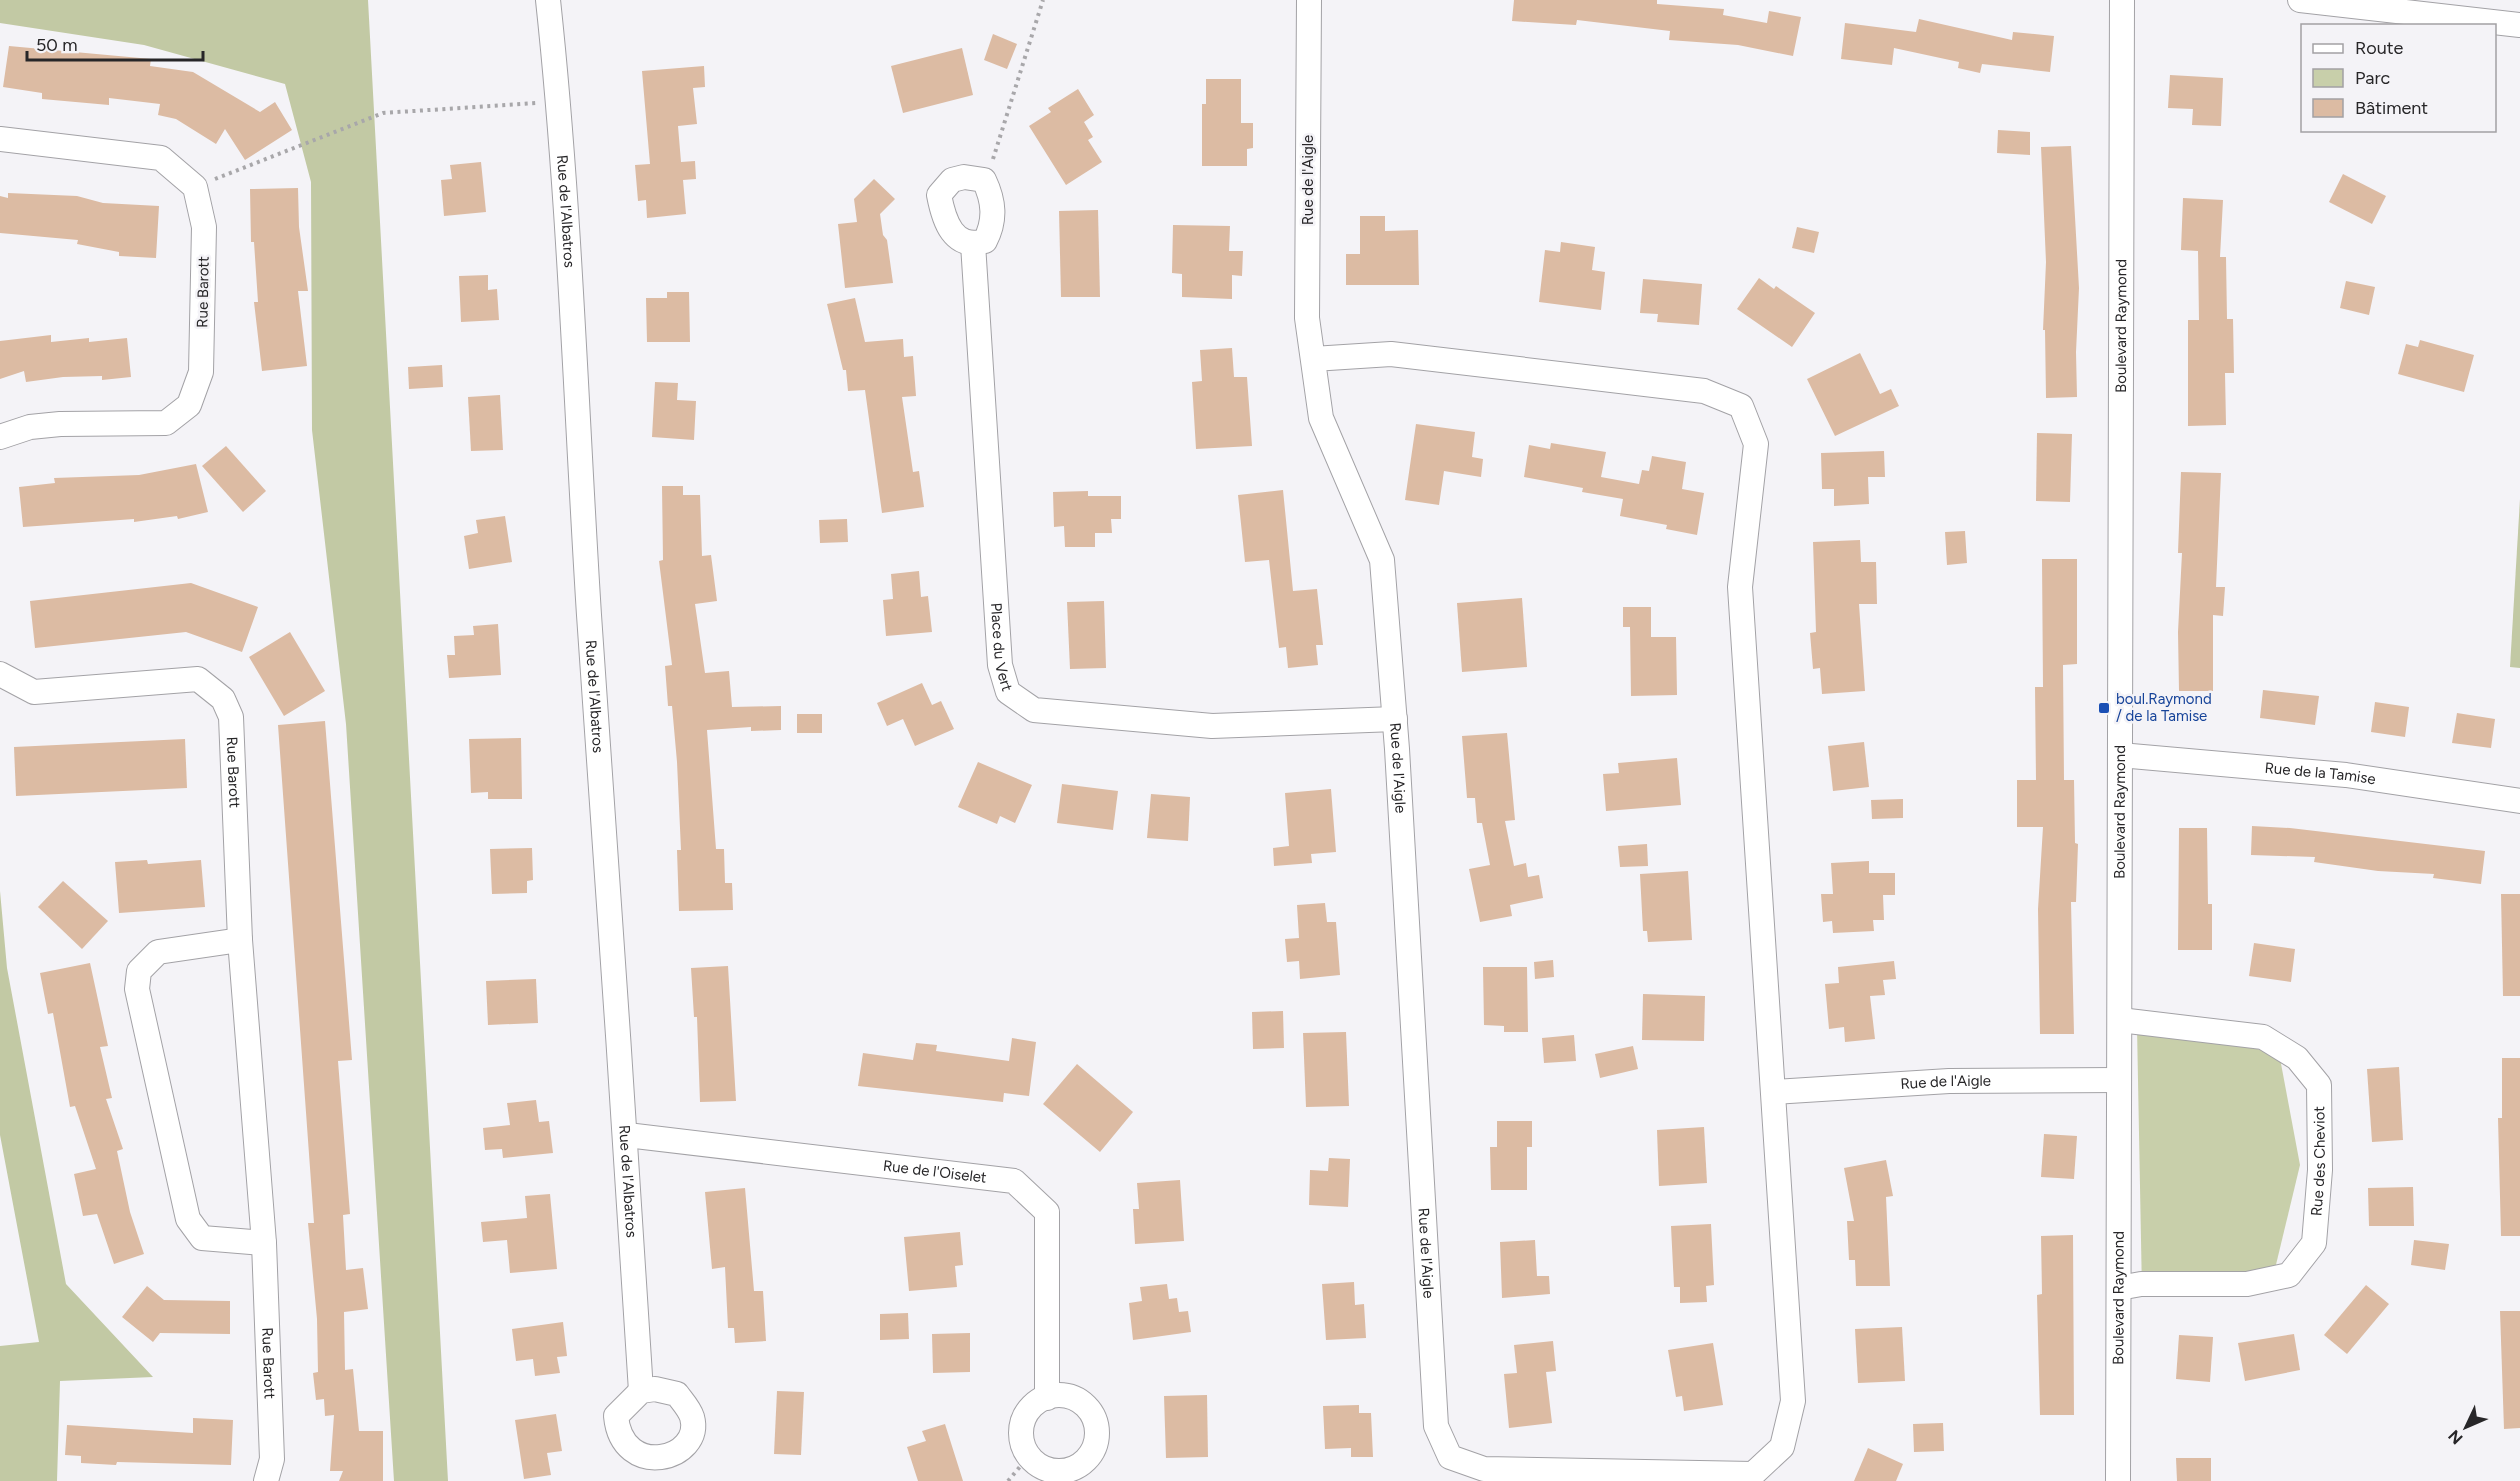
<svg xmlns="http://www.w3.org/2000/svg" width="2520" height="1481" font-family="Figtree,sans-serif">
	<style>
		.green { fill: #c8cfaa }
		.forest { fill: #c2c9a4 }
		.building { fill: #dcbba3 }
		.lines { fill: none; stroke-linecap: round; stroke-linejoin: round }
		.minor-casing { stroke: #a3a2a6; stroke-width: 26 }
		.path { stroke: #a8a7aa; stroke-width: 4; stroke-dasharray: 3 4.5; stroke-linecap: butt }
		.minor { stroke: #fff; stroke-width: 24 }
		.transit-dot { fill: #1a4fb4; stroke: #f4f3f7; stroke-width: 2 }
		.labels { text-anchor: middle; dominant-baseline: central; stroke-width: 5; stroke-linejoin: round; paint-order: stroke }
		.street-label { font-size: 15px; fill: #272628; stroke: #f4f3f7 }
		.transit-label { font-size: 15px; fill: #164399; stroke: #f4f3f7; text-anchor: start }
	</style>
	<rect width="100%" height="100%" fill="#f4f3f7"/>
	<!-- green -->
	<path class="green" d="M2137 1027 2279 1053 2300 1165 2274 1273 2142 1292Z"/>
	<!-- forest -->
	<g class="forest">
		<path d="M0 0H368L448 1481H394L346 724 312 430 311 182 285 84 144 45 0 23Z"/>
		<path d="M2520 499V668L2510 667Z"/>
		<path d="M0 891 7 968 66 1284 153 1377 60 1381 57 1481H0V1346L39 1342 0 1135Z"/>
	</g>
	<!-- building -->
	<g class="building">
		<path d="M1514 0H1657V4L1724 9 1723 15 1767 23 1769 11 1801 17 1793 56 1738 45 1669 40 1670 31 1577 20 1576 25 1512 21Z"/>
		<path d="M1919 19 2012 40 2013 32 2054 36 2050 72 1982 64 1980 73 1958 68 1959 62 1894 48 1892 65 1841 59 1845 23 1916 32Z"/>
		<path d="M993 34 1017 44 1007 69 984 60Z"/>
		<path d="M9 46 151 59 150 66 193 72 260 112 275 102 292 130 245 160 225 129 216 144 176 119 158 115 160 104 109 98V105L42 99V93L3 87Z"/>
		<path d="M962 48 973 95 903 113 891 66Z"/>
		<path d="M704 66 705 87 693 88 697 124 678 126 681 162 695 161 696 179 683 180 686 214 647 218 646 200 638 201 635 165 650 164 642 71Z"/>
		<path d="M2170 75 2223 78 2221 126 2192 125 2193 109 2168 108Z"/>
		<path d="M1206 79H1241V123H1253V148L1247 149V166H1202V104H1206Z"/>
		<path d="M1078 89 1094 115 1084 122 1093 137 1088 140 1102 162 1066 185 1029 126 1051 112 1048 108Z"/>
		<path d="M1998 130 2030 132V155L1997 153Z"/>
		<path d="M2071 146 2079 288 2076 352 2077 397 2046 398 2045 330H2043L2046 262 2041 147Z"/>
		<path d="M481 162 486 212 444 216 441 180 452 179 450 165Z"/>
		<path d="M2343 174 2386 196 2372 224 2329 202Z"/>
		<path d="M874 179 895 199 880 214 883 235 887 240 893 283 845 288 838 224 857 222 854 199Z"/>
		<path d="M298 188 299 227 308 291H298L307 366 262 371 254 302H258L254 242H251L250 189Z"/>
		<path d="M8 193 77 196 103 203 159 206 156 258 119 256V252L77 244 78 240 0 233V196L8 198Z"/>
		<path d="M2183 198 2223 200 2220 257H2226L2227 319H2233L2234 373H2225L2226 425 2188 426V320H2199L2198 251 2181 250Z"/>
		<path d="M1098 210 1100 297H1061L1059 211Z"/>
		<path d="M1360 216H1385V231L1418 230 1419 285H1346V254H1360Z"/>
		<path d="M1173 225 1230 226 1229 251H1243L1242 276 1232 275V299L1182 297V274L1172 273Z"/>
		<path d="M1797 227 1819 232 1814 253 1792 248Z"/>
		<path d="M1561 242 1595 247 1592 270 1605 272 1601 310 1539 302 1545 250 1560 252Z"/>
		<path d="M488 275V290L497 289 499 320 461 322 459 276Z"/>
		<path d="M1759 278 1774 289 1776 286 1815 313 1792 347 1737 309Z"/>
		<path d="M1643 279 1702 284 1699 325 1657 322 1658 314 1640 313Z"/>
		<path d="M2346 281 2375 287 2369 315 2340 308Z"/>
		<path d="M667 292H689L690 342H647L646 298H667Z"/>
		<path d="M855 298 865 342 903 339 904 357 913 356 916 396 902 397 913 472 919 471 924 507 882 513 865 390 848 391 846 370H843L827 304Z"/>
		<path d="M51 335V342L89 338V342L127 338 131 377 102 380V376L63 377 26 382 24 371 0 379V341Z"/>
		<path d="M2420 340 2474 355 2464 392 2398 374 2406 344 2418 347Z"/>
		<path d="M1232 348 1234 377H1247L1252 446 1196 449 1192 382 1202 381 1200 350Z"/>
		<path d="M1860 353 1880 394 1891 389 1899 406 1835 436 1807 379Z"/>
		<path d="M442 365 443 387 409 389 408 367Z"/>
		<path d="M655 382 678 383 677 400 696 401 694 440 652 437Z"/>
		<path d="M500 395 503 450 471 451 468 397Z"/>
		<path d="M1416 424 1475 432 1472 457 1483 459 1481 477 1444 471 1439 505 1405 500Z"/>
		<path d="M2037 433 2072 434 2070 502 2036 501Z"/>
		<path d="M1551 443 1606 452 1601 477 1639 484 1642 470 1649 471 1652 456 1686 462 1682 489 1704 493 1697 535 1666 529 1667 525 1620 516 1623 499 1582 492 1583 488 1524 477 1529 445 1550 449Z"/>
		<path d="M226 446 266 491 243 512 202 466Z"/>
		<path d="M1884 451 1885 477H1868L1869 504 1834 506V489H1822L1821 453Z"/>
		<path d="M196 464 208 512 178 519 177 516 134 522V519L23 527 19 487 55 483 54 478 139 475Z"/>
		<path d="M2181 472 2221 473 2216 587H2225L2223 616 2213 615V691H2179L2178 632 2182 553H2178Z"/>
		<path d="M662 486H683V495H700L702 556 711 555 717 601 695 604 705 673 729 671 732 707 781 706V730L751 731V727L707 730 716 849H724L725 883H732L733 910 679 911 677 850H681L677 762 672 706H668L665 666 672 665 659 561 663 560Z"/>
		<path d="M1283 490 1293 591 1317 589 1323 645H1316L1318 665 1288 668 1286 647 1279 648 1269 560 1245 562 1238 495Z"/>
		<path d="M1088 491V496H1121V519H1111L1112 533H1095V547H1065L1064 526 1054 527 1053 492Z"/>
		<path d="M505 516 512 562 469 569 464 536 478 533 476 520Z"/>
		<path d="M847 519 848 542 820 543 819 520Z"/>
		<path d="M1965 531 1967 563 1947 565 1945 532Z"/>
		<path d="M1860 540 1861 562H1876L1877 604H1859L1865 691 1822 694 1820 668 1813 669 1810 633 1816 632 1813 542Z"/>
		<path d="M2042 559H2077V664L2063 665 2064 780H2074L2075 843 2078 844 2076 902H2071L2074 1034H2040L2038 909 2043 827H2017V780H2036L2035 687H2043Z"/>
		<path d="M919 571 921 597 928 596 932 632 886 636 883 600 893 599 891 574Z"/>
		<path d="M191 583 258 607 242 652 186 632 35 648 30 601Z"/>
		<path d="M1522 598 1527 667 1462 672 1457 603Z"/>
		<path d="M1104 601 1106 668 1070 669 1067 602Z"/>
		<path d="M1623 607H1651V637H1676L1677 695 1631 696 1630 627H1623Z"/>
		<path d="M498 624 501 675 449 678 447 655H455L454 636 474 635 473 626Z"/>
		<path d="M290 632 325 691 284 716 249 657Z"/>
		<path d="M922 683 932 705 941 701 954 729 915 746 903 719 887 726 877 703Z"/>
		<path d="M2263 690 2319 696 2315 725 2260 718Z"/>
		<path d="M2375 702 2409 707 2405 737 2371 732Z"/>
		<path d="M2457 713 2495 719 2491 748 2452 743Z"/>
		<rect x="797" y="714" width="25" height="19"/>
		<path d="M325 721 352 1060 338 1061 350 1214 343 1215 346 1270 363 1268 368 1309 344 1312 345 1370 353 1369 359 1431H383V1481H339L343 1471H330L334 1415 325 1416 324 1399 316 1400 313 1373 318 1372 317 1319 308 1223H314L278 725Z"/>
		<path d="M1507 733 1515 820 1505 821 1514 866 1526 863 1528 877 1539 875 1543 898 1510 905 1512 916 1480 922 1469 869 1490 865 1482 823H1477L1475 798H1467L1462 736Z"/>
		<path d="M521 738 522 799H488V792L471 793 469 739Z"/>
		<path d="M185 739 187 788 16 796 14 747Z"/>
		<path d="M1864 742 1869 787 1833 791 1828 746Z"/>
		<path d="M1677 758 1681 805 1606 811 1603 774 1619 773 1618 763Z"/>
		<path d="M978 762 1032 785 1015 823 1000 816 997 824 958 807Z"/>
		<path d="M1062 784 1118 791 1113 830 1057 823Z"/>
		<path d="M1331 789 1336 852 1311 854 1312 863 1274 866 1273 848 1289 846 1285 793Z"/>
		<path d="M1151 794 1190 797 1188 841 1147 838Z"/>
		<path d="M1903 799V818L1872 819 1871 800Z"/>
		<path d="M2252 826 2290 828 2485 851 2481 884 2433 878 2434 874 2378 871 2314 862 2315 857 2251 855Z"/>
		<path d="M2179 828H2207L2208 904H2212V950H2178Z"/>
		<path d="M1647 844 1648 866 1620 867 1618 846Z"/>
		<path d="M532 848 533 880 527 881V893L492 894 490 849Z"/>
		<path d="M147 860 148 864 201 860 205 907 119 913 115 862Z"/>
		<path d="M1869 861V873H1895V895H1883L1884 920H1873L1874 931 1833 933 1832 921 1823 922 1821 894H1833L1831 863Z"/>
		<path d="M1688 871 1692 940 1648 942 1647 931H1643L1640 874Z"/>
		<path d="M63 881 108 921 82 949 38 907Z"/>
		<path d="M2501 894H2520V996H2503Z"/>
		<path d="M1325 903 1327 922H1336L1340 975 1300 979 1299 961 1287 962 1285 939 1299 938 1297 905Z"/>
		<path d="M2254 943 2295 949 2291 982 2249 976Z"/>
		<path d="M1553 960 1554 977 1535 979 1534 962Z"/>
		<path d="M1894 961 1896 979 1883 980 1885 995 1870 996 1875 1039 1845 1042 1844 1027 1829 1029 1825 984 1839 983 1838 967Z"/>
		<path d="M90 963 108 1046 100 1047 112 1098 106 1099 123 1149 117 1151 130 1212 144 1254 114 1264 97 1214 83 1216 74 1174 96 1169 75 1106 70 1107 53 1013 48 1014 40 973Z"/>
		<path d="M728 966 736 1101 700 1102 697 1017H694L691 968Z"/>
		<path d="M1483 967H1527L1528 1032H1504V1026L1484 1025Z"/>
		<path d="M536 979 538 1023 488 1025 486 981Z"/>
		<path d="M1643 994 1705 996 1704 1041 1642 1040Z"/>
		<path d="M1283 1011 1284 1048 1253 1049 1252 1012Z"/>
		<path d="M1346 1032 1349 1106 1306 1107 1303 1033Z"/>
		<path d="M1574 1035 1576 1061 1544 1063 1542 1038Z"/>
		<path d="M1012 1038 1036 1042 1029 1096 1004 1093 1003 1102 858 1086 863 1053 913 1060 916 1043 937 1045 936 1051 1009 1061Z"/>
		<path d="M1633 1046 1638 1069 1600 1078 1595 1054Z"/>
		<path d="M2502 1058H2520V1236H2501L2498 1118H2502Z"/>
		<path d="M1077 1064 1133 1112 1100 1152 1043 1104Z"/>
		<path d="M2399 1067 2403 1140 2372 1142 2367 1069Z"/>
		<path d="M536 1100 539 1122 549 1121 553 1153 503 1158 502 1149 485 1150 483 1128 510 1125 507 1103Z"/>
		<path d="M1497 1121H1532V1147H1527V1190H1491L1490 1147H1497Z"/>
		<path d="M1704 1127 1707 1183 1659 1186 1657 1130Z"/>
		<path d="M2044 1134 2077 1136 2074 1179 2041 1177Z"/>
		<path d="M1329 1158 1350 1159 1348 1207 1309 1205 1310 1170 1328 1171Z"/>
		<path d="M1886 1160 1893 1196 1886 1197 1890 1286H1856L1855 1260H1849L1847 1221H1854L1844 1168Z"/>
		<path d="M1180 1180 1184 1241 1135 1244 1133 1209H1139L1137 1183Z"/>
		<path d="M2413 1187 2414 1226H2369L2368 1188Z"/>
		<path d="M745 1188 754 1291H763L766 1341 735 1343 734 1328H728L725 1267 712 1269 705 1192Z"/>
		<path d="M550 1194 557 1269 510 1273 507 1240 483 1242 481 1222 527 1218 525 1196Z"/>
		<path d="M1711 1224 1714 1285 1706 1286 1707 1302 1680 1303V1287H1674L1671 1226Z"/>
		<path d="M960 1232 963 1265 955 1266 957 1287 909 1291 904 1237Z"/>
		<path d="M2073 1235 2074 1415H2040L2037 1295 2042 1294 2041 1236Z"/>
		<path d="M1535 1240 1537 1276H1549L1550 1294 1502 1298 1500 1242Z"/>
		<path d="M2414 1240 2449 1244 2445 1270 2411 1265Z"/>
		<path d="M1354 1282 1355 1305 1364 1304 1366 1338 1326 1340 1322 1284Z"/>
		<path d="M1167 1284 1169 1299 1177 1298 1179 1312 1188 1311 1191 1332 1133 1340 1129 1303 1142 1301 1140 1287Z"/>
		<path d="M2366 1285 2389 1304 2347 1354 2324 1335Z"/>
		<path d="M147 1286 164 1300 230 1301V1334L160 1333 153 1342 122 1317Z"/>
		<path d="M2500 1311H2520V1428L2504 1429Z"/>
		<path d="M908 1313 909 1339 880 1340V1314Z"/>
		<path d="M563 1322 567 1356 557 1357 560 1373 535 1376 533 1359 516 1361 512 1329Z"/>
		<path d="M1902 1327 1905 1381 1858 1383 1855 1329Z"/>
		<path d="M970 1333V1372L933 1373 932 1334Z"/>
		<path d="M2294 1334 2300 1370 2245 1381 2238 1343Z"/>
		<path d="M2179 1335 2213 1337 2210 1382 2176 1379Z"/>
		<path d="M1553 1341 1556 1371 1546 1372 1552 1423 1509 1428 1504 1374 1517 1373 1514 1345Z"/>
		<path d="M1713 1343 1723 1405 1684 1411 1682 1396 1676 1397 1668 1350Z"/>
		<path d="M777 1391 804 1392 801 1455 774 1454Z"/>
		<path d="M1207 1395 1208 1457 1166 1458 1164 1396Z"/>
		<path d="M1359 1405V1413H1371L1373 1457H1351V1448L1325 1449 1323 1406Z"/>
		<path d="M556 1414 562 1451 547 1453 551 1475 524 1479 515 1420Z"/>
		<path d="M193 1418 233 1420 231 1465 117 1462 116 1465 81 1463V1456L65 1455 67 1425 193 1433Z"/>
		<path d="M1943 1423 1944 1451 1914 1452 1913 1424Z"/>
		<path d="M945 1424 963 1481H918L907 1447 926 1441 922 1431Z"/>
		<path d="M1868 1448 1903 1464 1896 1481H1854Z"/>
		<path d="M2176 1458H2211V1481H2177Z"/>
	</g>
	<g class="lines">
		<defs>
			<g id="minor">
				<path id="s1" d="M548 0C570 204 576 410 589 615 606 874 626 1132 641 1391"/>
				<path id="s2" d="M1309 0 1307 318 1321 418 1382 560 1397 749 1436 1426 1450 1457 1484 1469 1753 1474 1782 1447 1793 1401 1740 587 1756 444 1741 406 1704 391 1391 354 1313 359"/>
				<path d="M2300 0 2520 25"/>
				<path d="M0 139 161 158 195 187 204 227 201 372 189 405 166 423 60 424 30 427 0 437"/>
				<path d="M964 177 984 180C994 201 996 220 985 241 953 250 944 221 939 195L952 180Z"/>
				<path id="s3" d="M973 244 1000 665 1008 692 1034 710 1212 726 1395 719"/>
				<path id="s4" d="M0 674 34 692 198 679 223 699 231 717 240 940 264 1243 272 1459 266 1481"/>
				<path id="s5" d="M2120 755 2346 775 2520 801"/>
				<path d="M240 940 158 952 139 971 137 989 188 1219 202 1238 264 1243"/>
				<path id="s6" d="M1775 1092 1949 1081 2118 1080"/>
				<path id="s7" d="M627 1135 1014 1181 1047 1212V1398"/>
				<path id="s8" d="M2119 1288 2141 1284H2247L2289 1275 2314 1243 2320 1170 2319 1085 2297 1058 2263 1037 2120 1020"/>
				<path d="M655 1389 677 1394C682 1401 689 1408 692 1417 704 1460 622 1481 616 1416L641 1391Z"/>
				<circle cx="1059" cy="1433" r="38"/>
				<path id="s9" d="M2118 1481 2122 0"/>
			</g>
		</defs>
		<!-- minor casing -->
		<use href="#minor" class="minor-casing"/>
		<!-- path -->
		<g class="path">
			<path d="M993 159 1043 0"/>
			<path d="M215 179 383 113 537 103"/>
			<path d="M1008 1481 1023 1463 1033 1461"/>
		</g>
		<!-- minor -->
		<use href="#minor" class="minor"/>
	</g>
	<!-- markers -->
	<rect class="transit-dot" x="2098" y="702" width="12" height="12" rx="3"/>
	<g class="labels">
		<!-- street labels -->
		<g class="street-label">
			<text transform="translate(1308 180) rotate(-90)">Rue de l'Aigle</text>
			<text stroke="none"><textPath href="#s1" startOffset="212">Rue de l'Albatros</textPath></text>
			<text transform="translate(203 292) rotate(-89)">Rue Barott</text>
			<text stroke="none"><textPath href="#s9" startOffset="1155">Boulevard Raymond</textPath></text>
			<text stroke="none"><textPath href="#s3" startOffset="404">Place du Vert</textPath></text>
			<text stroke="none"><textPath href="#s1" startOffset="698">Rue de l'Albatros</textPath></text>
			<text stroke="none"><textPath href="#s2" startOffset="782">Rue de l'Aigle</textPath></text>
			<text stroke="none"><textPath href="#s4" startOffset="310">Rue Barott</textPath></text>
			<text stroke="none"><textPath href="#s5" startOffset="201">Rue de la Tamise</textPath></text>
			<text stroke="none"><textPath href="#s9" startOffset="669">Boulevard Raymond</textPath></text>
			<text stroke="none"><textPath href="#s6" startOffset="171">Rue de l'Aigle</textPath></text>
			<text stroke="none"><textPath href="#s8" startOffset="294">Rue des Cheviot</textPath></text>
			<text stroke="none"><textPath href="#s7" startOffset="310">Rue de l'Oiselet</textPath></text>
			<text stroke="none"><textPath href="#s1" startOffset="1184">Rue de l'Albatros</textPath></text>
			<text stroke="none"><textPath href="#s2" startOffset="1268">Rue de l'Aigle</textPath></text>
			<text stroke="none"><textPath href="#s9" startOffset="183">Boulevard Raymond</textPath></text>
			<text stroke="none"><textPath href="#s4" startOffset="902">Rue Barott</textPath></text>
		</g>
		<!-- transit labels -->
		<g class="transit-label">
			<text x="2116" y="699">boul.Raymond<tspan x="2116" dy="17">/ de la Tamise</tspan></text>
		</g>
	</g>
	<!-- legend -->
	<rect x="2301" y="24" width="195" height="108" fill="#f4f3f7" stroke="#a2a1a4" stroke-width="1.5"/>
	<rect x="2313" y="44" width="30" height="9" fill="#ffffff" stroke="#a2a1a4" stroke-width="1.5"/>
	<text x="2355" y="54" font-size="18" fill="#272628">Route</text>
	<rect x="2313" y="69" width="30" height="18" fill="#c8cfaa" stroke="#a2a1a4" stroke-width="1.5"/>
	<text x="2355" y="84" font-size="18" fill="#272628">Parc</text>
	<rect x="2313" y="99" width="30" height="18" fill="#dcbba3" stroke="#a2a1a4" stroke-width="1.5"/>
	<text x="2355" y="114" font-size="18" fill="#272628">Bâtiment</text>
	<!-- north arrow -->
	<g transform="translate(2466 1427) rotate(226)" stroke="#f4f3f7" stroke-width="4.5" paint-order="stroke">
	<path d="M0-4.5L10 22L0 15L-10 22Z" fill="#272628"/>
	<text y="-9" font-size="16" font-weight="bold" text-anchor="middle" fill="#272628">N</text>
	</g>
	<!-- scale -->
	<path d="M27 51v9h176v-9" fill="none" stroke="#272628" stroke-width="3"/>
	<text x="36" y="51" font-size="18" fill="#272628" stroke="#f4f3f7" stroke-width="4.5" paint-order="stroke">50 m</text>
</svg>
